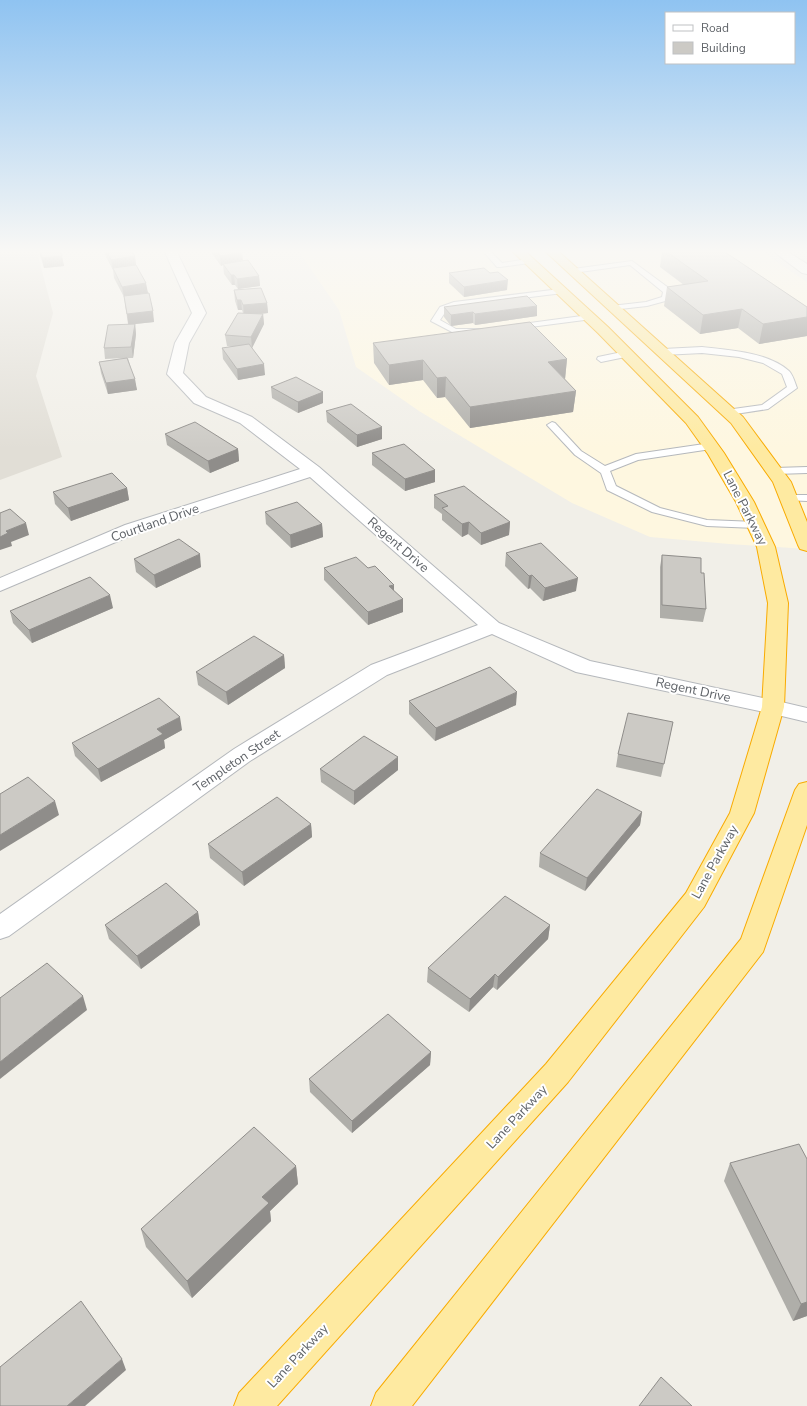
<svg xmlns="http://www.w3.org/2000/svg" width="807" height="1406" font-family="'Nunito Sans',sans-serif">
	<style>
		.commercial { fill: #fef7e0 }
		.education { fill: #e1ded6 }
		.lines { fill: none; stroke-linecap: round; stroke-linejoin: round }
		.service-casing { stroke: #b5b8bc; stroke-width: 2 }
		.minor-casing { stroke: #b5b8bc; stroke-width: 2 }
		.tertiary-casing { stroke: #b5b8bc; stroke-width: 2 }
		.trunk-casing { stroke: #f9ab00; stroke-width: 2 }
		.service { fill: #fff; fill-rule: evenodd }
		.minor { fill: #fff; fill-rule: evenodd }
		.tertiary { fill: #fff; fill-rule: evenodd }
		.trunk { fill: #feeaa1; fill-rule: evenodd }
		.wall { fill: #afaea9 }
		.shaded-wall { fill: #8f8d8a }
		.building { fill: #cccac5; stroke: #8f8d8a }
		.labels { text-anchor: middle; dominant-baseline: central; stroke-width: 4; stroke-linejoin: round; paint-order: stroke }
		.street-label { font-size: 13px; fill: #5f6368; stroke: #fff }
	</style>
	<rect width="100%" height="100%" fill="#f1efe8"/>
	<!-- commercial -->
	<path class="commercial" d="M299 252H762L807 282V549L729 544 650 537 572 503 419 411 356 367 339 310Z"/>
	<!-- education -->
	<path class="education" d="M0 252H37L53 313 36 376 62 457 0 480Z"/>
	<g class="lines">
		<defs>
			<g id="service">
				<path d="M484 252H491L502 263 529 259 533 261 529 263 500 267H497Z"/>
				<path d="M632 261 670 289 671 291 669 300 647 306 611 310V306L646 302 662 297 663 292 630 265 573 273 569 271 573 269Z"/>
				<path d="M560 289H563V293L458 306 446 311 440 320 456 329H483L484 331 483 333H454L431 321 440 307 454 302Z"/>
				<path d="M589 315H592V319L515 329 511 327 515 325Z"/>
				<path d="M702 347C729 350 768 352 789 371 793 375 795 383 797 388L768 409 729 415 726 414 724 412 726 410 762 405 787 387 782 374 763 363 739 357 702 353 663 355 659 352 663 349Z"/>
				<path d="M627 351 630 352 631 354 630 356 601 362 597 359 598 357Z"/>
				<path d="M552 422 555 423 581 451 605 466 636 454 711 443 714 444 716 446 711 449 638 460 610 471 616 486 660 508 707 520 756 522 761 525 756 528 707 526 652 512 607 490 601 473 575 455 547 425Z"/>
				<path d="M807 467V473L775 474 770 471 775 468Z"/>
				<path d="M788 495H807V501L784 500 783 498 784 496Z"/>
			</g>
			<g id="minor">
				<path d="M165 252H177L206 313 189 343 183 373 206 397 252 417 319 467 499 623 590 661 781 702 784 707 781 712 773 714 576 672 492 634 387 675 250 761 9 936 0 939V914L234 749 371 665 478 625 310 477 137 533 0 591V578L125 525 300 469 240 423 194 403 167 374 175 343 192 313Z"/>
				<path d="M774 252H788L807 264V274L802 273Z"/>
			</g>
			<path id="tertiary" d="M773 700 807 708V722L765 712 762 707 765 702Z"/>
			<g id="trunk">
				<path d="M513 252H526L608 327 698 417 724 453 754 502 775 547 788 603 784 707 754 813 704 907 568 1082 277 1406H234L239 1393 546 1064 686 893 730 813 762 707 768 603 757 547 736 502 708 454 686 423 598 333Z"/>
				<path d="M546 252H559L743 417 791 482 807 522V551L800 549 798 545 773 482 731 423Z"/>
				<path d="M807 782V825L763 952 412 1406H371L376 1393 741 939 795 790 799 784Z"/>
			</g>
		</defs>
		<!-- service casing -->
		<use href="#service" class="service-casing"/>
		<!-- minor casing -->
		<use href="#minor" class="minor-casing"/>
		<!-- tertiary casing -->
		<use href="#tertiary" class="tertiary-casing"/>
		<!-- trunk casing -->
		<use href="#trunk" class="trunk-casing"/>
		<!-- service -->
		<use href="#service" class="service"/>
		<!-- minor -->
		<use href="#minor" class="minor"/>
		<!-- tertiary -->
		<use href="#tertiary" class="tertiary"/>
		<!-- trunk -->
		<use href="#trunk" class="trunk"/>
	</g>
	<!-- wall -->
	<g class="wall">
		<path d="M39 252H61L64 266 44 268Z"/>
		<path d="M104 252H132L135 256 136 265 148 293 154 322 135 324 136 334 133 358H128L137 390 108 394 101 373 99 362 124 358 105 359 104 348 128 324 124 297 114 278 113 270 105 255Z"/>
		<path d="M211 252H242L243 261 259 276 260 286 238 289 235 285H232L224 274 223 265 221 266Z"/>
		<path d="M662 252H725L807 307V336L759 344 738 328 700 334 664 306 667 287 684 285 660 267Z"/>
		<path d="M449 273 507 290 464 297 449 283Z"/>
		<path d="M234 290 267 303 268 313 261 314H263L264 324 252 348 265 375 238 380 223 359 222 348 233 346H227L225 335 243 313 242 310H238L235 301Z"/>
		<path d="M444 307 537 316 475 325 473 323 451 326 444 317Z"/>
		<path d="M373 343 567 359 565 379 576 391 573 412 470 428 445 397 437 398 423 380 389 385 374 363Z"/>
		<path d="M271 387 323 392V403L298 413 272 398Z"/>
		<path d="M326 411 382 439 357 447 327 422Z"/>
		<path d="M165 434 238 449 239 461 210 473 167 445Z"/>
		<path d="M372 453 435 470V482L405 491 372 465Z"/>
		<path d="M127 488 129 500 71 521 55 504 53 492Z"/>
		<path d="M434 495 510 522 509 535 481 545 468 534 462 537 442 520V514L434 508Z"/>
		<path d="M265 512 322 524 323 537 291 548 266 524Z"/>
		<path d="M506 553 576 591 543 601 530 588 528 589 505 566Z"/>
		<path d="M662 555 701 573 706 609 703 622 660 618V567Z"/>
		<path d="M134 559 201 567 156 588 136 572Z"/>
		<path d="M324 568H368L403 599V612L368 625 324 580Z"/>
		<path d="M113 608 32 643 13 623 10 611Z"/>
		<path d="M284 655 285 668 228 705 198 685 196 672Z"/>
		<path d="M409 701 516 705 435 741 409 714Z"/>
		<path d="M673 722 661 777 616 767 618 754Z"/>
		<path d="M182 730 164 740 165 748 101 782 75 756 72 743Z"/>
		<path d="M398 757V770L354 805 321 782 320 769Z"/>
		<path d="M642 812 640 825 585 891 539 867 540 853Z"/>
		<path d="M311 824 312 837 244 886 210 858 208 844Z"/>
		<path d="M198 912 200 925 141 969 109 939 105 925Z"/>
		<path d="M550 925 548 939 497 990 493 987 469 1012 427 982 428 968Z"/>
		<path d="M431 1052 430 1065 352 1133 310 1092 309 1079Z"/>
		<path d="M807 1159V1316L793 1321 724 1181 730 1163Z"/>
		<path d="M296 1166 298 1184 270 1211 271 1221 192 1298 146 1247 141 1229Z"/>
	</g>
	<!-- shaded-wall -->
	<g class="shaded-wall">
		<path d="M242 253 243 263 223 264V265L221 266 220 256Z"/>
		<path d="M62 256 64 266 44 268 42 258Z"/>
		<path d="M135 256 136 266 113 268V270L111 260Z"/>
		<path d="M231 275H234L235 285H232Z"/>
		<path d="M259 276 260 286 238 289 237 279Z"/>
		<path d="M508 280 507 290 464 297V287Z"/>
		<path d="M146 283 148 293 124 297 122 287Z"/>
		<path d="M237 300H241L242 310H238Z"/>
		<path d="M267 303 268 313 244 315 243 305Z"/>
		<path d="M537 306V316L475 325V314Z"/>
		<path d="M742 309 738 328 700 334 703 315Z"/>
		<path d="M153 311 154 322 135 324 136 334 133 358 127 314Z"/>
		<path d="M473 312V323L451 326V315Z"/>
		<path d="M263 314 264 324 252 348 251 337Z"/>
		<path d="M807 317V336L759 344 763 324Z"/>
		<path d="M567 359 565 379 548 362Z"/>
		<path d="M423 360V380L389 385V365Z"/>
		<path d="M264 364 265 375 238 380 237 369Z"/>
		<path d="M446 377 445 397 437 398V378Z"/>
		<path d="M135 379 137 390 108 394 106 383Z"/>
		<path d="M576 391 573 412 470 428V407Z"/>
		<path d="M323 392V403L298 413V402Z"/>
		<path d="M382 427V439L357 447V435Z"/>
		<path d="M238 449 239 461 210 473 208 461Z"/>
		<path d="M435 470V482L405 491V479Z"/>
		<path d="M127 488 129 500 71 521 68 508Z"/>
		<path d="M469 522 468 534 462 537V524Z"/>
		<path d="M510 522 509 535 481 545V533Z"/>
		<path d="M26 523 29 535 11 542 12 546 0 550V537L6 531Z"/>
		<path d="M322 524 323 537 291 548 290 535Z"/>
		<path d="M200 554 201 567 156 588 154 575Z"/>
		<path d="M532 575 530 588 528 589 529 576Z"/>
		<path d="M578 578 576 591 543 601 545 588Z"/>
		<path d="M394 585V597L389 586Z"/>
		<path d="M110 595 113 608 32 643 29 630Z"/>
		<path d="M403 599V612L368 625V612Z"/>
		<path d="M284 655 285 668 228 705 226 692Z"/>
		<path d="M517 692 516 705 435 741 436 728Z"/>
		<path d="M180 717 182 730 164 740 165 748 101 782 98 769 157 729Z"/>
		<path d="M398 757V770L354 805V791Z"/>
		<path d="M55 801 59 815 0 851V835Z"/>
		<path d="M642 812 640 825 585 891 587 878Z"/>
		<path d="M311 824 312 837 244 886 242 872Z"/>
		<path d="M198 912 200 925 141 969 137 956Z"/>
		<path d="M550 925 548 939 497 990 498 977Z"/>
		<path d="M495 974 493 987 469 1012 470 999Z"/>
		<path d="M83 996 87 1010 0 1079V1062Z"/>
		<path d="M431 1052 430 1065 352 1133V1121Z"/>
		<path d="M296 1166 298 1184 270 1211 271 1221 192 1298 187 1281 262 1197Z"/>
		<path d="M807 1302V1316L793 1321 801 1304Z"/>
		<path d="M122 1359 126 1370 85 1406H67Z"/>
	</g>
	<!-- building -->
	<g class="building">
		<path d="M40 252H61L62 256 42 258Z"/>
		<path d="M107 252H132L135 256 111 260Z"/>
		<path d="M217 252H242V253L220 256Z"/>
		<path d="M667 252H725L807 307V317L763 324 742 309 703 315 667 287 708 281Z"/>
		<path d="M248 260 259 276 237 279 234 275H231L223 264Z"/>
		<path d="M136 265 146 283 122 287 113 268Z"/>
		<path d="M484 268 490 273 498 272 508 280 464 287 449 273Z"/>
		<path d="M261 288 267 303 243 305 241 300H237L234 290Z"/>
		<path d="M149 293 153 311 127 314 124 296Z"/>
		<path d="M527 296 537 306 475 314 473 312 451 315 444 307Z"/>
		<path d="M238 313 263 314 251 337 225 335Z"/>
		<path d="M530 322 567 359 548 362 576 391 470 407 446 377 437 378 423 360 389 365 373 343Z"/>
		<path d="M135 324 131 347 104 348 108 325Z"/>
		<path d="M249 344 264 364 237 369 222 348Z"/>
		<path d="M127 358 135 379 106 383 99 362Z"/>
		<path d="M296 377 323 392 298 402 271 387Z"/>
		<path d="M351 404 382 427 357 435 326 411Z"/>
		<path d="M195 422 238 449 208 461 165 434Z"/>
		<path d="M404 444 435 470 405 479 372 453Z"/>
		<path d="M112 473 127 488 68 508 53 492Z"/>
		<path d="M464 486 510 522 481 533 469 522 462 524 442 508 448 506 434 495Z"/>
		<path d="M297 502 322 524 290 535 265 512Z"/>
		<path d="M10 509 26 523 6 531 8 533 0 537V513Z"/>
		<path d="M179 539 200 554 154 575 134 559Z"/>
		<path d="M541 543 578 578 545 588 532 575 529 576 506 553Z"/>
		<path d="M662 555 701 558V573H704L706 609 662 605Z"/>
		<path d="M356 557 368 568 375 566 394 585 389 586 403 599 368 612 324 568Z"/>
		<path d="M90 577 110 595 29 630 10 611Z"/>
		<path d="M254 636 284 655 226 692 196 672Z"/>
		<path d="M490 667 517 692 436 728 409 701Z"/>
		<path d="M159 698 180 717 157 729 163 734 98 769 72 743Z"/>
		<path d="M628 713 673 722 664 764 618 754Z"/>
		<path d="M364 736 398 757 354 791 320 769Z"/>
		<path d="M28 777 55 801 0 835V794Z"/>
		<path d="M597 789 642 812 587 878 540 853Z"/>
		<path d="M277 797 311 824 242 872 208 844Z"/>
		<path d="M166 883 198 912 137 956 105 925Z"/>
		<path d="M505 896 550 925 498 977 495 974 470 999 428 968Z"/>
		<path d="M47 963 83 996 0 1062V998Z"/>
		<path d="M388 1014 431 1052 352 1121 309 1079Z"/>
		<path d="M254 1127 296 1166 262 1197 269 1203 187 1281 141 1229Z"/>
		<path d="M799 1144 807 1159V1302L801 1304 730 1163Z"/>
		<path d="M81 1301 122 1359 67 1406H0V1367Z"/>
		<path d="M661 1377 692 1406H639Z"/>
	</g>
	<!-- sky -->
	<linearGradient id="sky" x2="0" y2="1"><stop stop-color="#8fc3f1"/><stop offset="0.56" stop-color="#f9f8f5"/><stop offset="1" stop-color="#f9f8f5" stop-opacity="0"/></linearGradient>
	<rect width="807" height="449" fill="url(#sky)"/>
	<g class="labels">
		<!-- street labels -->
		<g class="street-label">
			<text transform="translate(745 508) rotate(63)">Lane Parkway</text>
			<text transform="translate(155 523) rotate(-19)">Courtland Drive</text>
			<text transform="translate(398 545) rotate(41)">Regent Drive</text>
			<text transform="translate(693 690) rotate(12)">Regent Drive</text>
			<text transform="translate(237 761) rotate(-34)">Templeton Street</text>
			<text transform="translate(715 862) rotate(-61)">Lane Parkway</text>
			<text transform="translate(517 1117) rotate(-47)">Lane Parkway</text>
			<text transform="translate(298 1356) rotate(-47)">Lane Parkway</text>
		</g>
	</g>
	<!-- legend -->
	<rect x="665" y="12" width="130" height="52" fill="#ffffff" stroke="#bfc1c3"/>
	<rect x="673" y="25" width="20" height="6" fill="#ffffff" stroke="#bfc1c3"/>
	<text x="701" y="32" font-size="12" fill="#5f6368">Road</text>
	<rect x="673" y="42" width="20" height="12" fill="#cccac5" stroke="#bfc1c3"/>
	<text x="701" y="52" font-size="12" fill="#5f6368">Building</text>
</svg>
